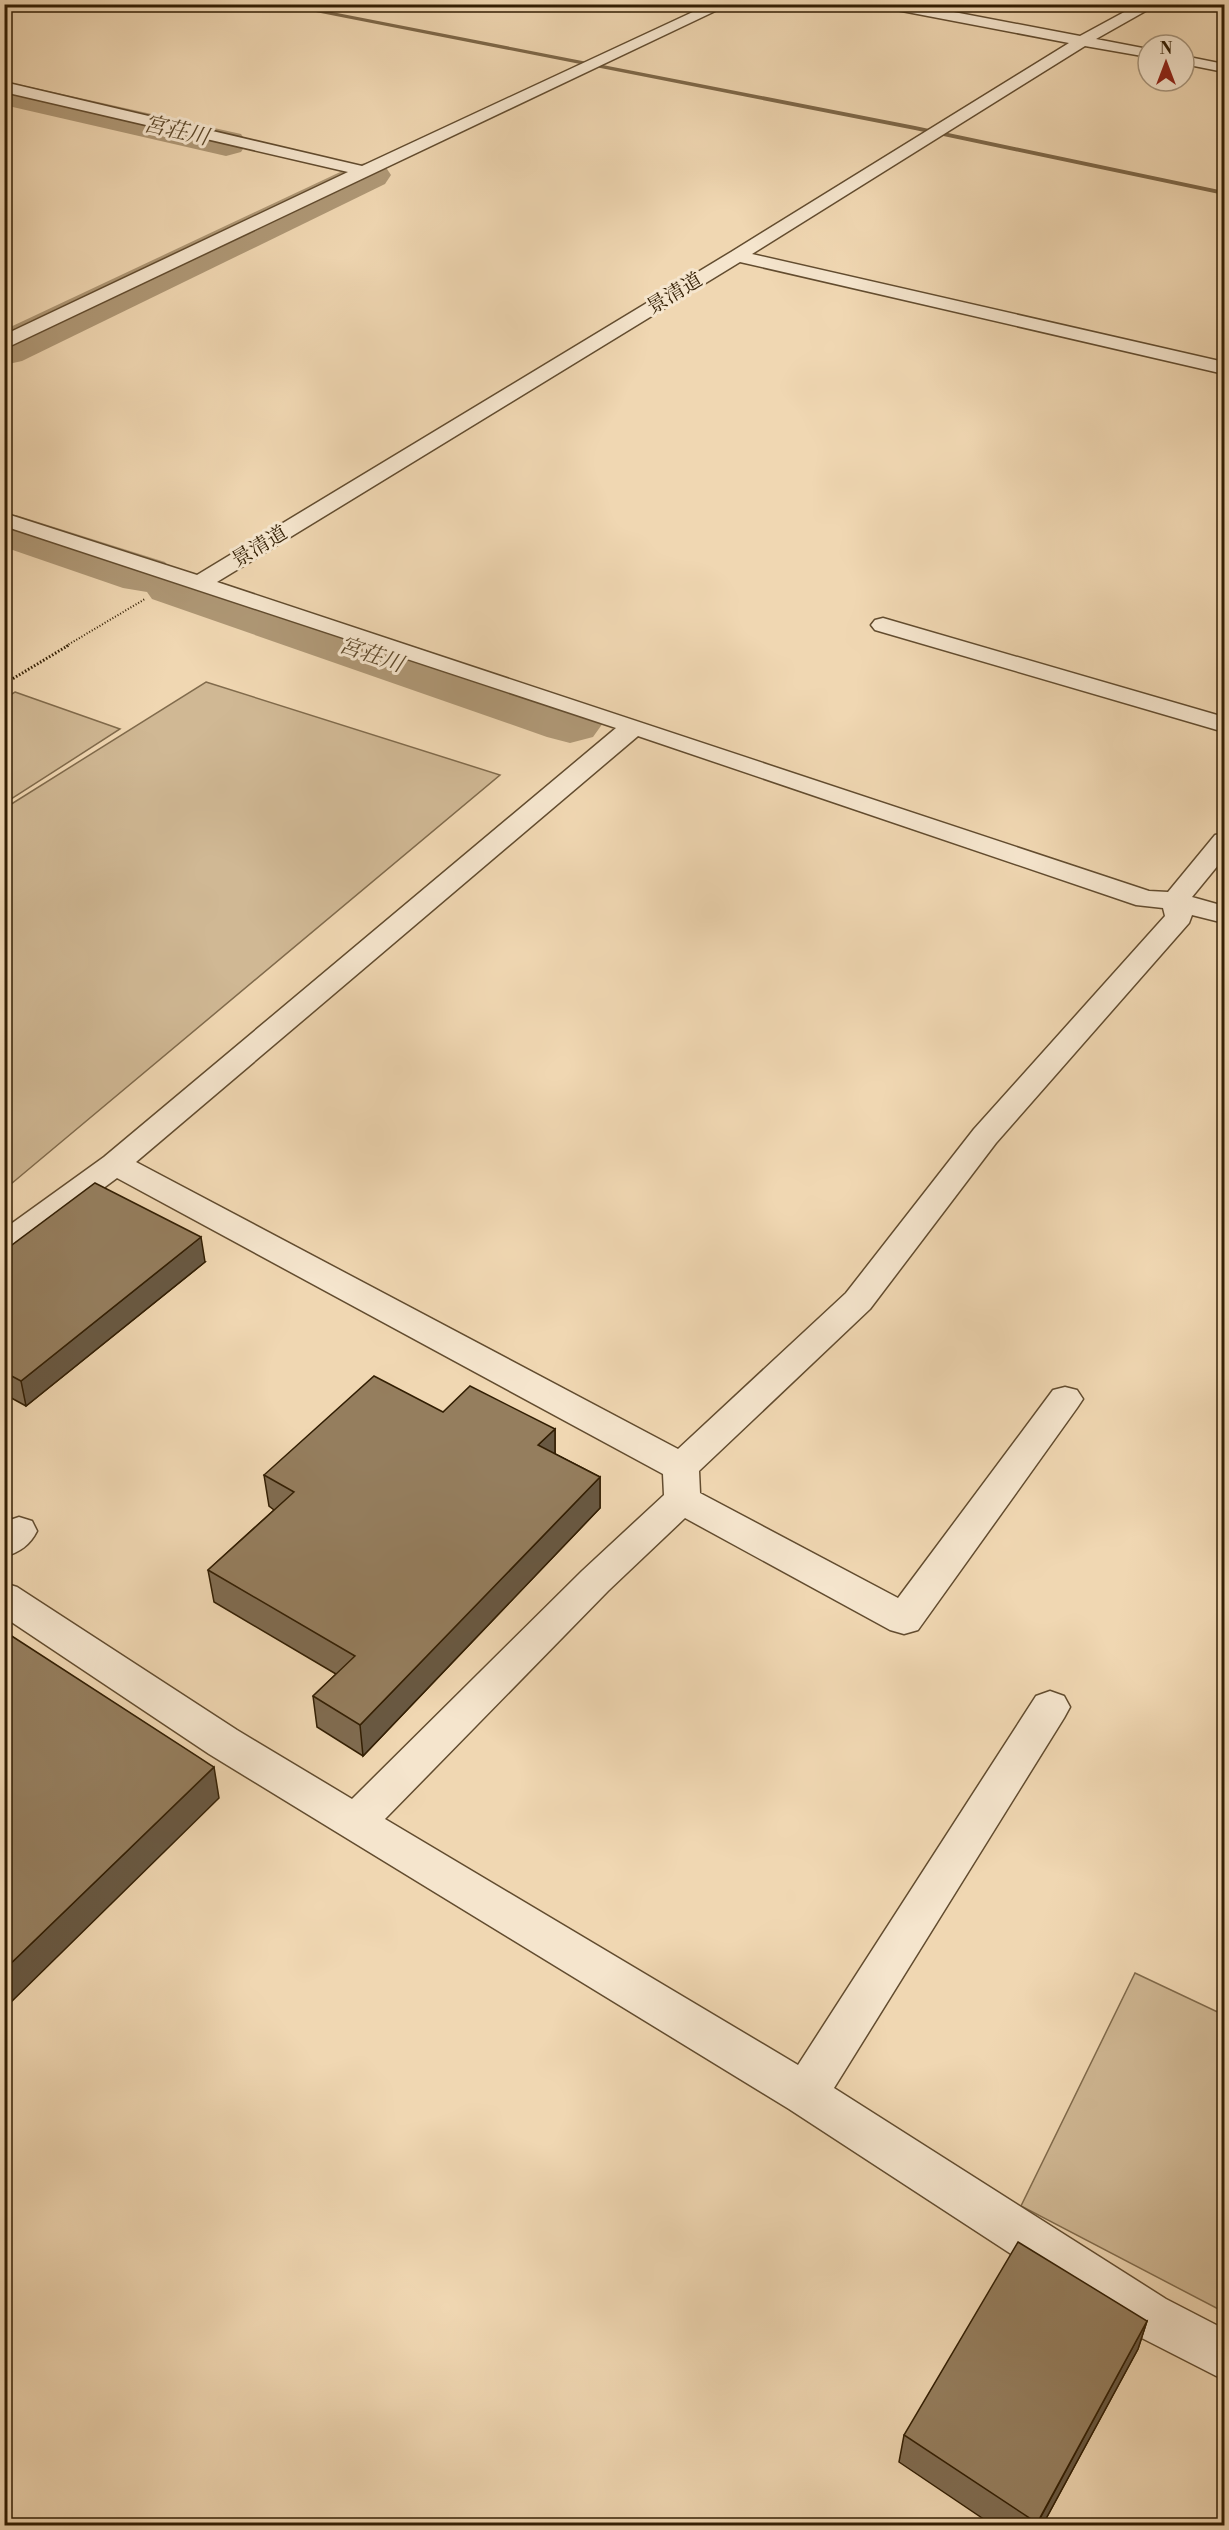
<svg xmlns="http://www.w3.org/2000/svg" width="1229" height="2530" font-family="'Libre Bodoni','Noto Serif JP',serif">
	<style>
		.green { fill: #d0b894; stroke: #816b4c; stroke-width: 1.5 }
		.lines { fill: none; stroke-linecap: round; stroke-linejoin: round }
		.stream { fill: #7d6748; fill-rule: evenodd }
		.river { fill: #af9876; fill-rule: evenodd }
		.minor-casing { stroke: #624c2f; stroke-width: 3 }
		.path-far1 { stroke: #321e03; stroke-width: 2; stroke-dasharray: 1 2; stroke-linecap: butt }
		.path { stroke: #321e03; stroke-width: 3; stroke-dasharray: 1.5 2; stroke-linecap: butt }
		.minor { fill: #f5e5cd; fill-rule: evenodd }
		.wall { fill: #806c51; stroke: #321e03; stroke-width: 1.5 }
		.shaded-wall { fill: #685842; stroke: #321e03; stroke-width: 1.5 }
		.building { fill: #957e5e; stroke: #321e03; stroke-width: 1.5 }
		.labels { text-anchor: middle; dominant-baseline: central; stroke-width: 6; stroke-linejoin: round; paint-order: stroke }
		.far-street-label { font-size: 20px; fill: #321e03; stroke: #f5e5cd }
		.far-water-label { font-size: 22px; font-style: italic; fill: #5e492b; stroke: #f5e5cd }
	</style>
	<rect width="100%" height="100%" fill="#f0d7b2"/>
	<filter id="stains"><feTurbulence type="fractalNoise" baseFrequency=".00333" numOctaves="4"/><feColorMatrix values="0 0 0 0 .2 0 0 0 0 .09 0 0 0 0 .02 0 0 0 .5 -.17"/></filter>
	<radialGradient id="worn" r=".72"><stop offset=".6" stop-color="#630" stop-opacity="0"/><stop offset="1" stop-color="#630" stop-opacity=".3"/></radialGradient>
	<!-- green -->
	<g class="green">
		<path d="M206 682 500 775 5 1189V808Z"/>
		<path d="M15 692 120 729 5 803V698Z"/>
		<path d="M1135 1973 1224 2015V2312L1021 2206Z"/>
	</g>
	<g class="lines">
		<!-- stream -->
		<path class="stream" d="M275 4H291L915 126 1224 191V195L915 130Z"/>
		<!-- river -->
		<g class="river">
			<path d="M4 81 241 134 247 143 241 152 226 156 4 105Z"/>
			<path d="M369 162 385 166 391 175 385 184 22 361 4 365V330L353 166Z"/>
			<path d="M16 515 165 562 170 569 194 573 593 709 603 723 593 737 570 743 547 737 152 599 147 592 123 588 4 547V517Z"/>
		</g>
		<defs>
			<g id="minor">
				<path d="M710 4H730L4 349V335L348 172 4 92V82L362 166Z"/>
				<path d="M879 4H912L1080 36 1139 4H1158L1096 39 1148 49V57L1085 46 752 254 1224 362V374L740 262 217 582 1149 891 1168 892 1215 835 1224 833V858L1192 897 1224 906V923L1192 915 1189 923 996 1143 870 1309 699 1471 700 1493 898 1598 1053 1390 1065 1387 1077 1390 1083 1399 1077 1408 918 1630 904 1634 890 1630 685 1518 608 1591 385 1819 798 2065 1036 1696 1050 1691 1064 1696 1070 1707 1064 1718 834 2088 1166 2299 1224 2329V2380L1132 2333 789 2109 209 1754 4 1617V1583L17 1587 237 1730 352 1799 582 1571 664 1495 663 1474 117 1178 16 1253 4 1256V1229L104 1157 616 728 4 526V513L197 575 731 252 1069 43 886 8ZM638 736 1136 905 1163 908 1165 916 974 1129 846 1293 678 1449 136 1162Z"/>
				<path d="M1184 56 1224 64V72L1184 64Z"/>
				<path d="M883 618 1224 717V732L875 630 871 625 875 620Z"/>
				<path d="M19 1517 32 1521 37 1531C30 1545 20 1552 4 1557V1522Z"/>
			</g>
		</defs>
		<!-- minor casing -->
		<use href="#minor" class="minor-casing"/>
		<!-- path-far1 -->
		<path class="path-far1" d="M66 646 145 599"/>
		<!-- path -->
		<path class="path" d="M4 684 69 645"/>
		<!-- minor -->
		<use href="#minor" class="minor"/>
	</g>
	<!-- wall -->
	<g class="wall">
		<path d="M4 1251 205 1262 26 1406 4 1394Z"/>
		<path d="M443 1412 555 1429V1454L600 1477V1508L363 1756 317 1727 313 1696 336 1674 214 1602 208 1570 274 1510 269 1506 264 1475Z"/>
		<path d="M1147 2321 1138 2349 1042 2526H994L899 2462 904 2435Z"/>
	</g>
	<!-- shaded-wall -->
	<g class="shaded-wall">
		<path d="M201 1237 205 1262 26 1406 21 1381Z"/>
		<path d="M555 1429V1461L538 1445Z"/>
		<path d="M600 1477V1508L363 1756 360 1725Z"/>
		<path d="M214 1767 219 1798 4 2009V1970Z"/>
		<path d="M1147 2321 1138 2349 1042 2526H1036Z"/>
	</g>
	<!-- building -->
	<g class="building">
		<path d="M95 1183 201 1237 21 1381 4 1372V1251Z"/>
		<path d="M374 1376 443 1412 470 1386 555 1429 538 1445 600 1477 360 1725 313 1696 355 1656 208 1570 294 1492 264 1475Z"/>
		<path d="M4 1631 214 1767 4 1970Z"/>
		<path d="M1018 2242 1147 2321 1037 2523 904 2435Z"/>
	</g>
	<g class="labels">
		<!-- far-street labels -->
		<g class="far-street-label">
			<text transform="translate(675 294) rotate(-31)">景清道</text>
			<text transform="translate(260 547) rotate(-31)">景清道</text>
		</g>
		<!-- far-water labels -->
		<g class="far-water-label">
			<text transform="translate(176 131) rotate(13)">宮荘川</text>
			<text transform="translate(371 655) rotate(19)">宮荘川</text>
		</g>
	</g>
	<!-- margin -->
	<rect width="1229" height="2530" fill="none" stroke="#f0d7b2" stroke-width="24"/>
	<rect x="6" y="6" width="1217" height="2518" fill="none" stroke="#321e03" stroke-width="3"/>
	<rect x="12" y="12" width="1205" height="2506" fill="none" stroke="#321e03" stroke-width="1.5"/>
	<!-- north arrow -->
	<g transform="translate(1166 63)"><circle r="28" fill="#f5e5cd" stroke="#a7957c" stroke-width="1.5"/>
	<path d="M0-4.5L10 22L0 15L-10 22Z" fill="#8f2418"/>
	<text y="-9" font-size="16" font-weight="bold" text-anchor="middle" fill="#321e03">N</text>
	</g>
	<rect width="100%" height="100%" filter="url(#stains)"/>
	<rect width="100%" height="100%" fill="url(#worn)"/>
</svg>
